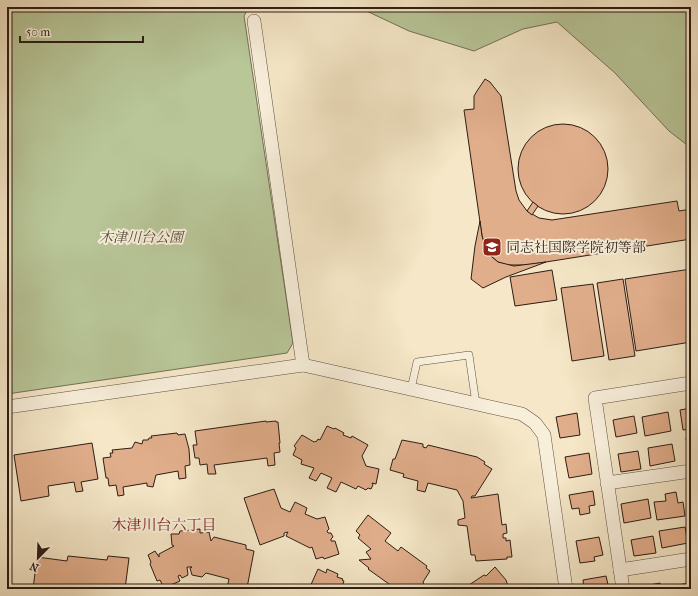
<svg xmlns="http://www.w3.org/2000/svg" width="698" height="596" font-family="'IM FELL French Canon','Noto Serif JP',serif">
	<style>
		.green { fill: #b8c698; stroke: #727156 }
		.building { fill: #e1ae8b; stroke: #2d1c15 }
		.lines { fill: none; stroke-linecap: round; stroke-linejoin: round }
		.lane-casing { stroke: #5f4f42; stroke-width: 8 }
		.street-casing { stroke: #5f4f42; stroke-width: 14 }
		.lane { stroke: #f8efdb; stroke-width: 7 }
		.street { stroke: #f8efdb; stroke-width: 13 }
		.labels { text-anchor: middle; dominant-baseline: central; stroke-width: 4; stroke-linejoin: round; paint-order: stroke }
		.park-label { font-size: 14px; font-style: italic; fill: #574f3c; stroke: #f8efdb }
		.poi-label { font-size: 14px; fill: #2d1c15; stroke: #f8efdb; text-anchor: start }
		.neighbourhood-label { font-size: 15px; fill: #7a1f14; stroke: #f8efdb }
	</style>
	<rect width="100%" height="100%" fill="#f5e7c7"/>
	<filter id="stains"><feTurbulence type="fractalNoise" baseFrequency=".005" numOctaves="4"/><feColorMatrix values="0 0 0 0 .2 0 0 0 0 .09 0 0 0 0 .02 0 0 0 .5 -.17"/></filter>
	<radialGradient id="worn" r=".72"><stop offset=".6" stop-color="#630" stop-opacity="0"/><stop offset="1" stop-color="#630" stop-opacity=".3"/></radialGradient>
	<!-- green -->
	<g class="green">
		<path d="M7 7H249L244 16 293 343 287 353 7 394Z"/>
		<path d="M358 7H691V148L669 131 615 73 557 22 523 29 474 51 409 31Z"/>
	</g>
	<!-- building -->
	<g class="building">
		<path d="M485 79 490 82 501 96 516 191 519 200 527 211 539 218 552 220 677 201 679 211 685 210 691 211V239L527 265H507L498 262 492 257 486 249 482 236 464 110 474 109V96L477 91Z"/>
		<circle cx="563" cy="169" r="45"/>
		<path d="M533 202 538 206 532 215 527 211Z"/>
		<path d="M480 221 482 236 486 249 492 257 498 262 514 266 546 262 506 277 483 288 471 279 475 246Z"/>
		<path d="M691 269V342L636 351 625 279Z"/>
		<path d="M552 270 557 300 515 306 510 277Z"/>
		<path d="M623 279 635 356 609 360 597 283Z"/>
		<path d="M593 284 604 356 572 361 561 288Z"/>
		<path d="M691 408V429L683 430 680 410Z"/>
		<path d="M668 412 671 431 645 436 642 417Z"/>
		<path d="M577 413 580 435 560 438 556 417Z"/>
		<path d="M634 416 637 433 616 437 613 420Z"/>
		<path d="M266 421V422L276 421V422H278L280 443H279L280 452 274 453 275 465 268 466 267 458 214 465 216 474H208L207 464 200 465 199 458H195L193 445H197L195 431Z"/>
		<path d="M327 426 334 429 335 428 344 433 343 435 351 438 352 436 368 445 362 456 366 466 379 469 376 484 372 483 373 485 371 489 368 488 366 490 358 486 356 489 341 482 336 492 327 488 332 478 321 473 316 481 309 478 314 468 301 464 302 460 293 455 296 448 294 446 302 435 314 442 317 441 318 439 320 440Z"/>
		<path d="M177 433 178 435 185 434 189 449 190 465 185 466 186 478 179 479 178 471 156 475 153 487 147 486V483L123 487 124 495 118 496 116 485 109 486 108 478H106L103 458 111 457 110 453H113L112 450 132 448 135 442 142 444 143 440H148L149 438H152L151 436Z"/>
		<path d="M686 438H691V461H690Z"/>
		<path d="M402 440 423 444V447L426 448 428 445 477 457 485 462 484 464 492 469 475 496H472L471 498 498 494 502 525 506 524 507 533 503 534V538H506V541L510 540 512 557H507V559L476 561 475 555H471L467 526 458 525V520L465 518 463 501 457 490 428 483 425 492 417 490 418 481 403 477 404 474 390 470 393 459H395Z"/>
		<path d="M92 443 98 479 81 482 83 491 76 492 74 482 48 486 49 496 21 501 14 455Z"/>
		<path d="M672 444 675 461 650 466 648 448Z"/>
		<path d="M638 451 641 469 621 472 618 454Z"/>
		<path d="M589 453 592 474 569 478 565 457Z"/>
		<path d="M274 489 281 508 290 512 295 502 307 508 305 514 317 519 325 517 329 529 327 531 328 533H331L333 537 331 539V541H335L339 554 324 559 323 557 316 559 312 547 310 548 286 536 288 532 284 533V536L260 545 244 498Z"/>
		<path d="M593 491 595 505 589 506 590 513 580 515 579 508 572 509 569 495Z"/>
		<path d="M676 492 678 503 683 502 685 516 657 520 654 502 666 501 665 494Z"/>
		<path d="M648 499 651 518 624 523 621 504Z"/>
		<path d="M368 515 391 533 385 541 398 551 401 547 427 566 426 568 430 571 423 582 426 589H396L368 569 369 568 359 560 371 559 366 552 371 549 358 538 360 535 356 531Z"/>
		<path d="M685 527 688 543 662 548 659 531Z"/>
		<path d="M200 529V533L209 532 211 541 214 537 246 545V549L254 551 247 588 236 585 235 589 227 588 229 579 206 573 202 577 192 575 190 568 192 567H187L188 575 182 578 180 575 178 576 180 581 164 588 160 580 157 581 150 564 151 562 148 555 155 551 159 557V554L174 546 172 545 171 534H179L180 531Z"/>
		<path d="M653 536 656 553 634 556 631 540Z"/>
		<path d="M599 537 603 555 594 557 595 561 580 563 576 541Z"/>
		<path d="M68 556 107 560 108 556 129 558 125 589H33L37 557 67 561Z"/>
		<path d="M495 567 506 580 509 589H472L469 585 484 575 486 576Z"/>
		<path d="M318 569 326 573 327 569 338 574 337 577 343 579 342 580 344 581 341 589H309Z"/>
		<path d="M606 576 609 589H584L583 580Z"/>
		<path d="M660 583 661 589H634V588Z"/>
		<path d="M691 583V589H670L669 586Z"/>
	</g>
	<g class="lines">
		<defs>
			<path id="lane" d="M411 389 417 362 469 355 476 404"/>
			<g id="street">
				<path d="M254 21 303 365"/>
				<path d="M7 407 303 365 522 414 535 423 544 435 566 589"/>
				<path d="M607 483 691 471"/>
				<path d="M620 570 691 559"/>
				<path d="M623 589 595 398 691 383"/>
			</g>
		</defs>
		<!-- lane casing -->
		<use href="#lane" class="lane-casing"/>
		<!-- street casing -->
		<use href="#street" class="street-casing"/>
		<!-- lane -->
		<use href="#lane" class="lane"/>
		<!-- street -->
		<use href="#street" class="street"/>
	</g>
	<!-- icons -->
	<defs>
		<symbol id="school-square" viewBox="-11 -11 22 22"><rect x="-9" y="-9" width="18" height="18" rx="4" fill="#8f2418" stroke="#f8efdb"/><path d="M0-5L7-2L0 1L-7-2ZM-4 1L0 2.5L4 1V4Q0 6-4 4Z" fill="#fff"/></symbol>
	</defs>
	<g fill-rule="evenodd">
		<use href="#school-square" x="481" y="236" width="22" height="22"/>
	</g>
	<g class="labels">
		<!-- park labels -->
		<g class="park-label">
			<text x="141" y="237">木津川台公園</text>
		</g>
		<!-- poi labels -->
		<g class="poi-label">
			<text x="506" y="247">同志社国際学院初等部</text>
		</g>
		<!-- neighbourhood labels -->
		<g class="neighbourhood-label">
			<text x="164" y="525">木津川台六丁目</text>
		</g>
	</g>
	<!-- margin -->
	<rect width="698" height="596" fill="none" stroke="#f5e7c7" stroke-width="24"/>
	<rect x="8" y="8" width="682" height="580" fill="none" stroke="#2d1c15" stroke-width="2"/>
	<rect x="12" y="12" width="674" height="572" fill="none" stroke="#2d1c15"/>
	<!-- north arrow -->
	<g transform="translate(38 558) rotate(203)" stroke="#f8efdb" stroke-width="3" paint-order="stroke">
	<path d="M0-3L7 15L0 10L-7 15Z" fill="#2d1c15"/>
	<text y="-6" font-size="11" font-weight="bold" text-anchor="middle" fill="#2d1c15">N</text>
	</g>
	<!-- scale -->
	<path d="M20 36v6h123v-6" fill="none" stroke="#2d1c15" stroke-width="2"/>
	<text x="26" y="36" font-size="12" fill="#2d1c15" stroke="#f8efdb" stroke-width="3" paint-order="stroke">50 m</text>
	<rect width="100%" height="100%" filter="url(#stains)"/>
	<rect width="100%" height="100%" fill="url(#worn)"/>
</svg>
